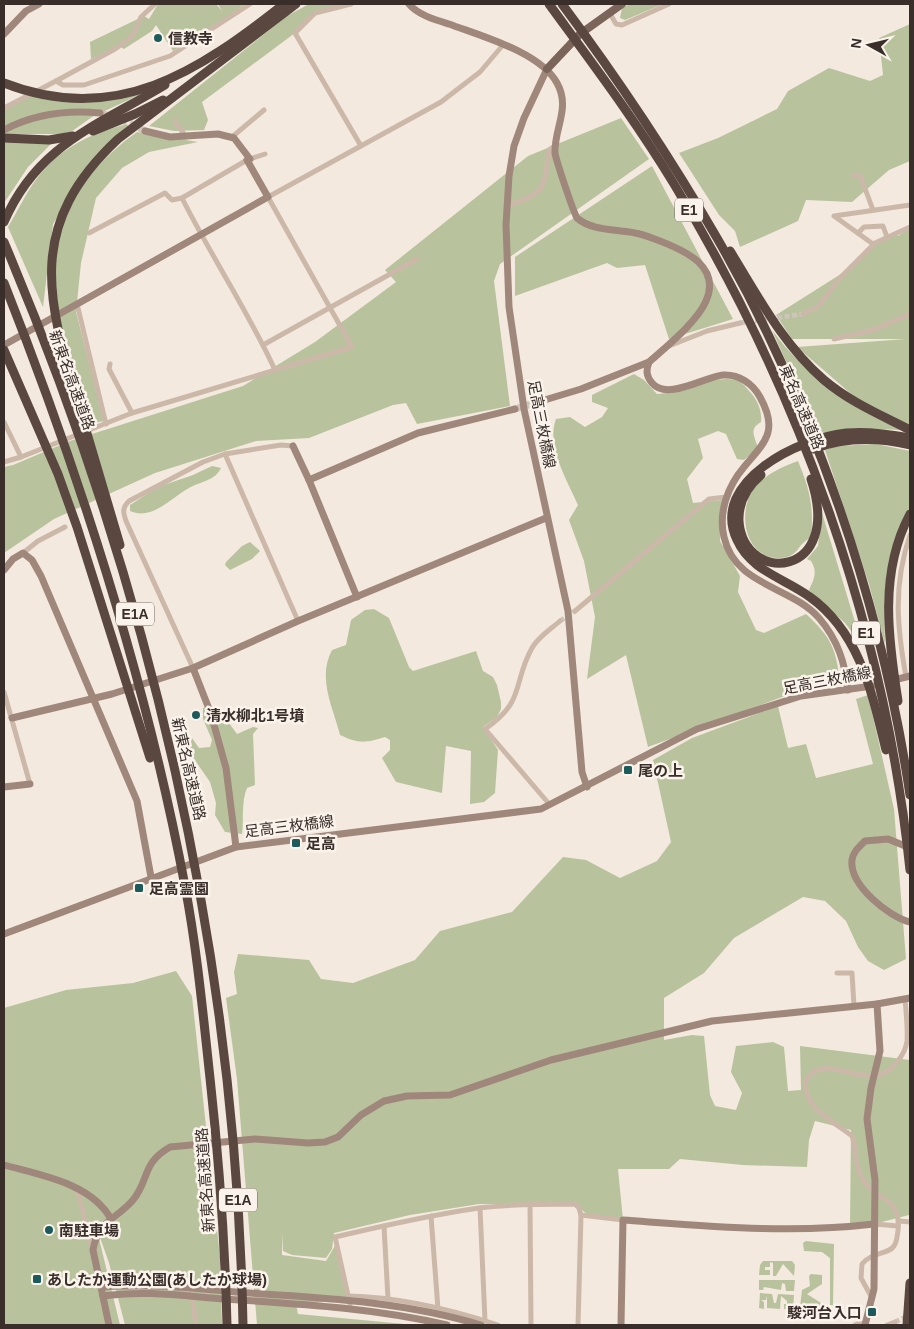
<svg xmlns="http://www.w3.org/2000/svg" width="914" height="1329" font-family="Arial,'Noto Sans JP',sans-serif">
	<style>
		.green { fill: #b8c39d }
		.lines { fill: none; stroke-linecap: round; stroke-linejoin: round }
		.street-tunnel { stroke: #cec4ba; stroke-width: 5; stroke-dasharray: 5 2.5; stroke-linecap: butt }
		.secondary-tunnel { stroke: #cec4ba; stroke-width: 7; stroke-dasharray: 7 3.5; stroke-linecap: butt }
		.street { stroke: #ccb8a9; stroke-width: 5 }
		.secondary { stroke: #a0877b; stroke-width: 7 }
		.primary { stroke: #7b645a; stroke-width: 8 }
		.highway { stroke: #5a4740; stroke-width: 9 }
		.poi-dot { fill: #1d5a5c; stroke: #faf3eb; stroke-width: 2 }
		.labels { text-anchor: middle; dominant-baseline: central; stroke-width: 5; stroke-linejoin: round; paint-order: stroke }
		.shield { fill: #faf3eb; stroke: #736963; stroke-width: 1 }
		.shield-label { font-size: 14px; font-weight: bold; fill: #392e29 }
		.poi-label { font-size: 15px; font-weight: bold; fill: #392e29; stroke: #faf3eb; text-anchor: start }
		.street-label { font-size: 15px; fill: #392e29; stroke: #faf3eb }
	</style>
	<rect width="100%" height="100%" fill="#f3e9de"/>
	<!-- green -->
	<g class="green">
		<path d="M158 4H216L222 11 218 4H245L227 18 173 51 156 25 152 31 124 49 119 46 91 59 90 42 144 16 149 19Z"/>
		<path d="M309 4H354L325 9 310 17 295 33 202 102 208 120 204 130 174 131 149 126 287 16Z"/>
		<path d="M630 4H663L625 20 620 18 622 8Z"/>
		<path d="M910 24V161L889 170 852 202 806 200 798 221 740 247 735 231 719 215 679 153 718 138 777 109 788 91 829 68 870 81 883 75 879 38Z"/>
		<path d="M139 95 92 117 68 134H4V107L30 96 62 102Z"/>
		<path d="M621 118 649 159 500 264 494 281 510 406 417 424 406 403 393 405 309 438 256 441 155 473 54 519 4 553V467L13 465 70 441 243 386 315 342 396 282 385 270 528 156Z"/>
		<path d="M127 124 129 128 97 155 53 224 43 307 8 227C18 211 26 192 38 177 61 147 92 133 127 124Z"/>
		<path d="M137 132 198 142 149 152 122 168 96 198 81 263 76 312 104 421 89 424C79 391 64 357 57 323 53 304 52 240 59 224 76 188 104 155 137 132Z"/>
		<path d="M14 141 40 144 53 142 28 167 4 203V142Z"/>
		<path d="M652 166 733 319 669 339 645 265 617 268 607 263 515 296V257Z"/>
		<path d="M910 228V427L857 399 797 347 906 339H792L776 315 852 267 873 245 897 233 898 236Z"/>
		<path d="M772 330C806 377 850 403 900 430L854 428 819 435Z"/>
		<path d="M634 374 644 380 657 394C679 393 722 371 740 382 744 384 748 390 751 393 758 401 762 411 761 422 749 429 754 435 758 448L744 460 737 459 726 434 718 431 698 439 703 458 687 479 693 503 722 500 720 541 740 576 738 592 756 630 764 633 806 614C832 638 836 649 840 683L809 687 648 747 626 655 587 679 595 617 584 561 569 520 578 505C567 480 546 446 556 419L570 417 585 427 602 417 608 408 592 402V395Z"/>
		<path d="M876 444 910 451V507L904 518 887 574 884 603 885 644 869 584 825 450 838 446Z"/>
		<path d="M798 461C810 490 814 507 811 538 797 543 799 558 780 558 745 559 737 513 753 490 764 475 781 467 798 461Z"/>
		<path d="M212 466 221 468C215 481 201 481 189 488 172 497 152 521 130 511V505L158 487 193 475Z"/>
		<path d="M822 513 862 645 845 623 809 590C814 579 818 572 811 561L807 559 818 546Z"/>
		<path d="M250 542 260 551 252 559 230 570 225 565 226 562 242 546Z"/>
		<path d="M374 609 389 618 409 667 413 671 476 651 483 671 493 677 497 685 501 702V709L497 717 483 727 498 750 495 793 484 802 470 804 471 751 446 746 442 793 396 782 382 758 390 750V740L385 737C365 743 359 744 340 735 333 707 317 678 332 650L346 645 351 620 365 610Z"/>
		<path d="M868 695 894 809 906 959 884 970 868 961 858 947 846 921 825 901 803 897 734 938 704 973 664 998V1040L692 1035 704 1036 710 1095 715 1106 736 1110 742 1093 731 1072 736 1046 773 1042 784 1047 788 1091 801 1090 800 1046 910 1060 909 1215 874 1224 850 1226 851 1130 815 1121 809 1140 807 1167 743 1165 680 1159 669 1169H618L623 1220 589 1216 575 1204H479L410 1215 334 1233 332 1249 326 1258 292 1255 283 1251 282 1234V1255L326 1261 336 1244 349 1300 296 1304 298 1314 415 1325H257L237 1079 226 998 237 994 234 972 238 954 309 960 321 979 353 983 415 960 440 931 512 912 563 857 586 860 620 878 657 861 671 842 653 760 692 738 778 706 788 748 806 744 816 778 873 764 856 699Z"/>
		<path d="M209 706 218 708 237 734 253 727 258 728 253 734 255 785 247 788C241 802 244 819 242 834L225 832 215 815 216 803 210 782 192 756 188 739 192 738 199 748 210 747 212 740 203 719V708Z"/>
		<path d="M176 971 192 996 220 1257 222 1325H125L109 1263 96 1226 120 1325H4V1008L66 990 133 983Z"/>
		<path d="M806 1241 834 1244 833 1305H830V1258L822 1252 804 1251 803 1243Z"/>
		<path d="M763 1261H792L795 1265 794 1276 783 1264 776 1276H773V1263L770 1262V1267H765V1270H770V1275H759L760 1265Z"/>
		<path d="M811 1274 822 1275V1284L807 1294 821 1303 820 1311 800 1307 802 1290 810 1286 809 1276Z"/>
		<path d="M759 1280H795L794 1291H786L785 1284 782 1283 781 1290 764 1287 763 1290H759Z"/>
		<path d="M760 1293 772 1294 774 1303H776L778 1294 794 1295 793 1309H784V1304H787V1301L781 1296 780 1309 767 1308V1296L766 1300H761L764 1302V1309L759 1308Z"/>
	</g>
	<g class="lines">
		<!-- street-tunnel -->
		<g class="street-tunnel">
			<path d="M740 323 803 314"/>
			<path d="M560 621 575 611"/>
			<path d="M895 1322 908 1316"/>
		</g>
		<!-- secondary-tunnel -->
		<g class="secondary-tunnel">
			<path d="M100 113 128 122 145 131"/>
			<path d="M515 409 538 402"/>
		</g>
		<!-- street -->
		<g class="street">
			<path d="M351 4 315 13 295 33 361 146"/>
			<path d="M609 12 616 24 622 25 669 4"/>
			<path d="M56 81 115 49 128 40 134 33 141 17 155 4"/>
			<path d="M4 108 56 81 63 85H84L170 56 250 4"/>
			<path d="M175 121 186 137"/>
			<path d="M232 137 264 110"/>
			<path d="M853 176 860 175 873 210"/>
			<path d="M182 198C211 256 248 311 275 370"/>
			<path d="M507 206C546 192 544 190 549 150L556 145"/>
			<path d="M89 233 165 193 172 200 182 198 247 160 265 154"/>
			<path d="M858 233 864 227 883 226 887 237"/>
			<path d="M873 244 834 216 910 205"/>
			<path d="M77 304 106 424"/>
			<path d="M803 314 818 307 839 279 875 243 910 227"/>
			<path d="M834 339 873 330 910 314"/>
			<path d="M263 345 417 259"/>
			<path d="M669 346 707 331 740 323"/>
			<path d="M110 364 109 369 132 413"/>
			<path d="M4 422 21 457 132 413 352 347 268 197 441 102 480 72 503 45"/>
			<path d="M225 454 298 621"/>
			<path d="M4 462 21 457"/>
			<path d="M23 553 38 541 65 527"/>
			<path d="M575 611 709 499 726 497"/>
			<path d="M193 668 126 521C123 512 122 508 129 501L203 462 225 454 281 445 293 446"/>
			<path d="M906 677C897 627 893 585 910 535"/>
			<path d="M4 692 30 784"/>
			<path d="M550 805 485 729C526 701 512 684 532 648 538 637 551 629 560 621"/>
			<path d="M837 973H852L854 1006"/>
			<path d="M77 1188 92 1249"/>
			<path d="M530 1204 531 1325"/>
			<path d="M480 1208 485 1321"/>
			<path d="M431 1216 438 1309"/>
			<path d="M899 1221 910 1222"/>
			<path d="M874 1224 898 1226"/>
			<path d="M384 1226 388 1299"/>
			<path d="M192 1294 196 1325"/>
			<path d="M348 1296C399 1297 450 1309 498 1325"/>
			<path d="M872 1298 861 1278 862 1264C873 1251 888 1255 894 1246 897 1242 897 1236 898 1231 902 1194 871 1201 860 1174 855 1163 856 1148 852 1136 832 1120 802 1108 806 1080 809 1076 812 1072 817 1070 839 1061 874 1093 897 1062 902 1056 906 1049 907 1041 908 1027 906 1012 905 999"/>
			<path d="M350 1304 335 1237C382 1226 430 1215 479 1208 510 1204 543 1204 575 1204L579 1208 581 1215 623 1220"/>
			<path d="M578 1325 581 1215"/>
			<path d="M855 1325 867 1319"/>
			<path d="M887 1325 895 1322"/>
		</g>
		<!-- secondary -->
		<g class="secondary">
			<path d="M409 4C418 15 436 20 449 24 481 36 540 52 557 83 571 108 554 128 555 153 556 160 573 211 577 218 592 231 615 229 635 233 643 234 652 238 660 241 686 251 721 267 706 301 697 322 666 347 649 362 646 370 646 376 652 383 667 401 704 377 723 375 739 374 753 384 760 397 779 431 765 442 744 467 728 486 718 512 724 537 735 586 791 586 819 618 838 640 845 663 848 690"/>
			<path d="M4 34 26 11 39 4"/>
			<path d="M547 69 524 118 514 146 509 176 506 225 509 307 524 409 568 611 582 772 587 787"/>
			<path d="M4 130C34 114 67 110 100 113"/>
			<path d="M4 345 268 197 247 160 250 159 234 138 218 134 170 137 145 131"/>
			<path d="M538 402 581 389 649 362"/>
			<path d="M293 446 309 480 357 597"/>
			<path d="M309 480 418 433 515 409"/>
			<path d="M4 570 13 559 23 553 32 560 41 576 137 801 151 877"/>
			<path d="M193 668 211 714 226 768 236 847"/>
			<path d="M890 681 910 676"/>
			<path d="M12 718 112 694 193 668 298 621 546 518"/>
			<path d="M4 787 30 784"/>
			<path d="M910 848 888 839 865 841C859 847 853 852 852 860 849 885 889 917 910 922"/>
			<path d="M4 934 236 847 541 809 697 729 801 696 872 686"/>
			<path d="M4 1165C40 1175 91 1183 111 1219"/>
			<path d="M102 1287C151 1283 200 1289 249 1293 327 1298 405 1302 481 1325"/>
			<path d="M103 1296C144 1290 184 1296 225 1299 300 1304 374 1308 447 1325"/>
			<path d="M109 1325 93 1250C98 1220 116 1220 133 1200 150 1179 141 1164 170 1147L255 1139 308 1143 325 1142 338 1137 361 1115 384 1101 407 1096 450 1095 551 1060 712 1021 877 1004 910 998"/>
			<path d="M621 1325 623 1220C707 1226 790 1234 874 1224"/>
			<path d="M865 1325 874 1289 875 1180 867 1119 871 1088 880 1051 877 1004"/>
		</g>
		<!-- primary -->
		<path class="primary" d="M547 69 580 34 622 4"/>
		<!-- highway -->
		<g class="highway">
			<path d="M549 4C592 63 636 121 674 184 800 392 885 628 910 870"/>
			<path d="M562 4C618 79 670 157 717 238 815 408 881 602 910 795"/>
			<path d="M4 83C116 127 199 71 284 4"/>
			<path d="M93 131 135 114 163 100"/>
			<path d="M4 138 49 140 73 136"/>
			<path d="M4 222C37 145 97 126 165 85"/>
			<path d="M4 242C149 584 236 952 243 1325"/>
			<path d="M730 251C758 296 783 345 824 380 850 402 881 415 910 430"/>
			<path d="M4 283C81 478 146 679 185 886 197 949 203 1014 210 1078 219 1160 225 1243 227 1325"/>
			<path d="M4 350 58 474 77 527 150 758"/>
			<path d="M813 449C845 437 877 437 910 445"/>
			<path d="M761 475C747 487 738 503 739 522 745 586 844 578 811 479"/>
			<path d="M120 545C106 497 92 450 78 403 46 296 27 224 118 139L296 4"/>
			<path d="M898 701C888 638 879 572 910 514"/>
			<path d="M886 750C872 693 860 633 810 597 784 578 751 571 737 540 709 481 800 438 846 433 867 431 889 434 910 438"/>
			<path d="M907 1325 910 1283"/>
		</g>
	</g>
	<!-- markers -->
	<g class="poi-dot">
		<circle cx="158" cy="38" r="5"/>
		<circle cx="196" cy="715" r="5"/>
		<rect x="623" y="765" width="10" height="10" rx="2.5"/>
		<rect x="291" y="838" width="10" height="10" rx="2.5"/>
		<rect x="134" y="883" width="10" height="10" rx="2.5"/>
		<circle cx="49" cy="1230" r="5"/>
		<rect x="32" y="1274" width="10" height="10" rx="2.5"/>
		<rect x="867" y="1307" width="10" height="10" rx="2.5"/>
	</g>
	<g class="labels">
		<!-- shield labels -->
		<g class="shield">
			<rect x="675" y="198.5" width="28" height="23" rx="4"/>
			<rect x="116" y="602.5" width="38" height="23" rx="4"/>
			<rect x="852" y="621.5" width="28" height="23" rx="4"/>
			<rect x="219" y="1188.5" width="38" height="23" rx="4"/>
		</g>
		<g class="shield-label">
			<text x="689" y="210">E1</text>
			<text x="135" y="614">E1A</text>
			<text x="866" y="633">E1</text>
			<text x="238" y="1200">E1A</text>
		</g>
		<!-- poi labels -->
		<g class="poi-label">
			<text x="168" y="38">信教寺</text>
			<text x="206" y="715">清水柳北1号墳</text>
			<text x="638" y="770">尾の上</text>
			<text x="306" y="843">足高</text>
			<text x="149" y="888">足高霊園</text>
			<text x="59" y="1230">南駐車場</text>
			<text x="47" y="1279">あしたか運動公園(あしたか球場)</text>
			<text x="862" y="1312" text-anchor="end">駿河台入口</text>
		</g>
		<!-- street labels -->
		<g class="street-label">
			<text transform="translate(72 380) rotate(70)">新東名高速道路</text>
			<text transform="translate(802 407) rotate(67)">東名高速道路</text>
			<text transform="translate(542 424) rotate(79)">足高三枚橋線</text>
			<text transform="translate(827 680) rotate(-11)">足高三枚橋線</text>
			<text transform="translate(189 769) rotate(77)">新東名高速道路</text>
			<text transform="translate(289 826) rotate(-7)">足高三枚橋線</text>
			<text transform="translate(205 1180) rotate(-94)">新東名高速道路</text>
		</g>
	</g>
	<!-- border -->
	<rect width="914" height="1329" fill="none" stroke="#392e29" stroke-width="10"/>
	<!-- north arrow -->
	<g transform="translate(869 45) rotate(278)" stroke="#faf3eb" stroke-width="4" paint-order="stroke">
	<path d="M0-4L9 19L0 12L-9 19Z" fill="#392e29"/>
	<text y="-8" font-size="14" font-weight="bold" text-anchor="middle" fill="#392e29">N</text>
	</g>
</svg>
